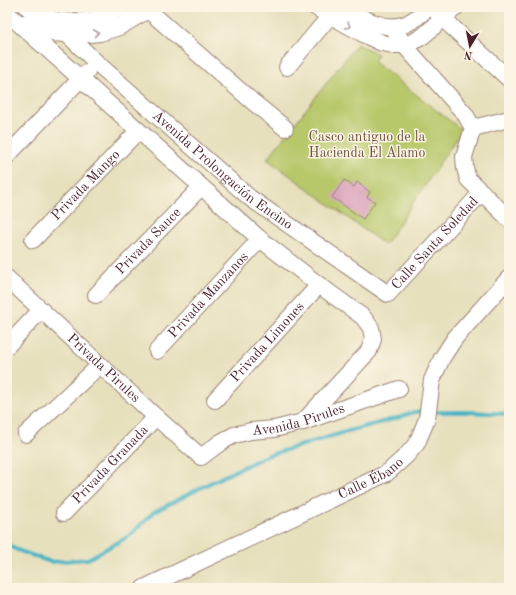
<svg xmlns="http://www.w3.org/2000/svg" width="516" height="595" font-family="'Old Standard TT',serif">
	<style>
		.green { fill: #b7c86b; stroke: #80744b }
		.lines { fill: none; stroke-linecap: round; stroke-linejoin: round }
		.stream { stroke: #47b4c4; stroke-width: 4 }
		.building { fill: #dda6bf }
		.minor-casing { stroke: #988074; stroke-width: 18 }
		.minor { stroke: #fff; stroke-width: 16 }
		.oneway { stroke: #ae9aa0 }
		.labels { text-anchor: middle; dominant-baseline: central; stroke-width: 3; stroke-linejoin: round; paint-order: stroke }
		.park-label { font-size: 14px; fill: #6b523e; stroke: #fcf5e5 }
		.street-label { font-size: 14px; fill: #4a1f2b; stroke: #fcf5e5 }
	</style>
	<rect width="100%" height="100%" fill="#fcf5e5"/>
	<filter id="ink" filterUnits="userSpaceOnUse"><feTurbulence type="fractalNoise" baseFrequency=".025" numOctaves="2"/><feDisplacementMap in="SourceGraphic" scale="8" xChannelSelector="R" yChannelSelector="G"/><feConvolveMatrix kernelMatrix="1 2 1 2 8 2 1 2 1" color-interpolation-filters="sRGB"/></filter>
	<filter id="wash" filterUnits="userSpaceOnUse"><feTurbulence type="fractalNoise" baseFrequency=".012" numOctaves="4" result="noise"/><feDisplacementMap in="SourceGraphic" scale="16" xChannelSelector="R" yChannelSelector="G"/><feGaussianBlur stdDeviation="0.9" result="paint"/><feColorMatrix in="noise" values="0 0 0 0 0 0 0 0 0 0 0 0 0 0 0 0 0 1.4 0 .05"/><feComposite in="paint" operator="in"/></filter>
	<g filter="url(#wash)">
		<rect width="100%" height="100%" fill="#e7e0bd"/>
		<!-- green -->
		<path class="green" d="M357 44 378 54 374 62 462 130 385 245 267 159Z"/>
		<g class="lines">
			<!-- stream -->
			<g class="stream">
				<path d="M430 412H466L509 414"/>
				<path d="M7 544 17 550 51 562 88 559 129 536 154 512 214 481 266 456 352 430 401 417 414 412H424"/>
			</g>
		</g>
		<g id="blocks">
			<!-- building -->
			<path class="building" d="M344 180 354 187 357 182 370 192 367 197 375 202 363 219 332 197Z"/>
		</g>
	</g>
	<g filter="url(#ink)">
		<use href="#blocks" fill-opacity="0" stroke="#988074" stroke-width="1"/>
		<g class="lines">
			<defs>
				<g id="minor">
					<path d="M27 7C47 24 82 24 105 16 111 14 116 10 122 7"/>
					<path d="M315 7 365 35 382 43 393 45H404L413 42 423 36 456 7"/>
					<path d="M344 7C361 17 382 31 403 25 413 22 422 13 429 7"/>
					<path d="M432 7 452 27 509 79"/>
					<path d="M148 10 253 102 285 128"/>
					<path d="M7 13 260 239 319 285 363 317 371 328 373 339 369 351 303 422"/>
					<path d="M24 23 27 24 52 33 79 35 100 33 119 27 153 7"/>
					<path d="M393 27 404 45 465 114 473 128 464 157 465 168 468 179 509 219"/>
					<path id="s1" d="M67 34 97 63 250 198 388 294 482 192"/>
					<path d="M287 67 330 16"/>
					<path d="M473 128 509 119"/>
					<path d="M7 156 87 72"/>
					<path id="s2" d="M33 240 138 131"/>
					<path id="s3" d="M7 278 156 417 201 457 221 442 234 435 251 431 274 429 303 422 399 389"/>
					<path id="s4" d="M96 295 201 187"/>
					<path d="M7 346 41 310"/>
					<path id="s5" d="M157 351 260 239"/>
					<path id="s6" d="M215 400 319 285"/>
					<path d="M26 434 100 365"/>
					<path id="s7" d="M64 513 156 417"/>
					<path id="s8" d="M144 588 387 473 406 456 417 443 427 419 432 380 442 358 455 338 509 278"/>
				</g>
			</defs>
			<!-- minor casing -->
			<use href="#minor" class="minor-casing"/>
			<!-- minor -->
			<use href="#minor" class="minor"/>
		</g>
		<!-- one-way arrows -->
		<defs><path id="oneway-chevron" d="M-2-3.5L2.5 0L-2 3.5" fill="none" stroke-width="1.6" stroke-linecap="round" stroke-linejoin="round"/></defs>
		<g class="oneway">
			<use href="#oneway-chevron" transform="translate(348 26) rotate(30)"/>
			<use href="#oneway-chevron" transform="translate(96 33) rotate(-8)"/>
		</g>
	</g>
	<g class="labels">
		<!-- park labels -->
		<g class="park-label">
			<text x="367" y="137">Casco antiguo de la<tspan x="367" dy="16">Hacienda El Alamo</tspan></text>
		</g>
		<!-- street labels -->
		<g class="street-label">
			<text stroke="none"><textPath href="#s1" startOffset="207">Avenida Prolongación Encino</textPath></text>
			<text stroke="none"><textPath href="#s2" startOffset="76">Privada Mango</textPath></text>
			<text stroke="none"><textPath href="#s4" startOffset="75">Privada Sauce</textPath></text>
			<text stroke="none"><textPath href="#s1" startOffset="483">Calle Santa Soledad</textPath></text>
			<text stroke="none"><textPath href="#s5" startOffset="76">Privada Manzanos</textPath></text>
			<text stroke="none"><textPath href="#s6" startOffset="78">Privada Limones</textPath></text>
			<text stroke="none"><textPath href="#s3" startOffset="132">Privada Pirules</textPath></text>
			<text stroke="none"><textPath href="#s3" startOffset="370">Avenida Pirules</textPath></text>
			<text stroke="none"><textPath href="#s7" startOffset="67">Privada Granada</textPath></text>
			<text stroke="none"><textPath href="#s8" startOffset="252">Calle Ébano</textPath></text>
		</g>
	</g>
	<!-- margin -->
	<rect width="516" height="595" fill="none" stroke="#fcf5e5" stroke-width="24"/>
	<!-- north arrow -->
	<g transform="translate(470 46) rotate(190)" stroke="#fcf5e5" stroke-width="3" paint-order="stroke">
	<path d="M0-3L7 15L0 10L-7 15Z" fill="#4a1f2b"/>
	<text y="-6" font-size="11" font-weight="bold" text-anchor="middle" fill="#4a1f2b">N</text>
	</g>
</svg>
